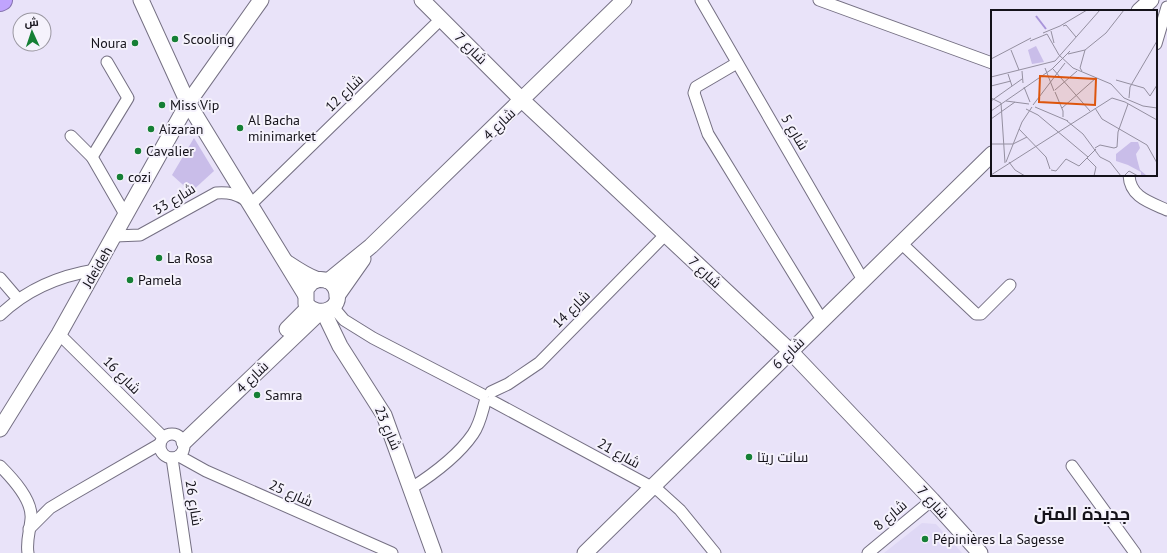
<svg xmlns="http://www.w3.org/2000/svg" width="1167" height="553" font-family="'PT Sans',Cairo,sans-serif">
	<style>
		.built { fill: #dfd8f5 }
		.green { fill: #c9bde9 }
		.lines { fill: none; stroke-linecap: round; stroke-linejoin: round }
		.street-casing { stroke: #757083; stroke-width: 13 }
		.secondary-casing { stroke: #757083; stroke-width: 17 }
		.highway-casing { stroke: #8471ae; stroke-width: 22 }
		.street { stroke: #fff; stroke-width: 11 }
		.secondary { stroke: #fff; stroke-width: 15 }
		.highway { stroke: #c0a4fe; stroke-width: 20 }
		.poi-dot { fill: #157f35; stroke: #f5f2fc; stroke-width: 1.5 }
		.labels { text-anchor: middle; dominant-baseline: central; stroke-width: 4; stroke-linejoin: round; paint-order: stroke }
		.poi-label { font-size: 14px; fill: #14121a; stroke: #f5f2fc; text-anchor: start }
		.street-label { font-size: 14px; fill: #14121a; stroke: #f5f2fc }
		.district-label { font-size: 18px; font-weight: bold; fill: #14121a; stroke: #f5f2fc }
		.inset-river { fill: none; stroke: #a994da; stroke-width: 2 }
		.inset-road { fill: none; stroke: #948fa0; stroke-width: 1 }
		.view { fill: #dd550d; fill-opacity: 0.15; stroke: #dd550d; stroke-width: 2 }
		.inset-edge { fill: none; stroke: #14121a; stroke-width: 2 }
	</style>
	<rect width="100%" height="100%" fill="#e9e3f9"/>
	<!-- built -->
	<path class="built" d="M922 523 936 524 962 553H884Z"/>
	<!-- green -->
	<path class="green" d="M194 138 214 171 191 192 172 175Z"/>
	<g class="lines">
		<defs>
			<g id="street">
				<path d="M701 0 863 280"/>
				<path d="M819 0 992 63"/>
				<path d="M1156 44 1167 7"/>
				<path d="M737 63 696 87 694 93 708 134 822 320"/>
				<path d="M71 136 92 157 126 216"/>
				<path d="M92 157 128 98 107 62"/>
				<path d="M1129 175C1130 197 1149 202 1167 210"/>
				<path d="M250 205 441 19"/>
				<path d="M115 236 140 235 216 193C229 192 237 194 247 201"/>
				<path d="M901 243 976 314H981L1010 285"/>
				<path d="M0 278 18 299"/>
				<path d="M333 307 344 320 373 338 483 395"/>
				<path d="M0 315C27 289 58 276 95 270"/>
				<path d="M59 334 163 437"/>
				<path d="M491 392 508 384 539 363 665 235"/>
				<path d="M492 401 659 491 680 510 715 553"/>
				<circle cx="172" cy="446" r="12"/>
				<path d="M179 456 206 471 392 553"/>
				<path d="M172 458 186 553"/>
				<path d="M0 466C12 478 33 500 31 519 30 531 26 541 28 553"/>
				<path d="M1072 466 1135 553"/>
				<path d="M410 489C432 475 458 456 473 434 480 424 482 412 485 402"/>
				<path d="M29 529 50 508 70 496 160 444"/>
				<path d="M868 553 932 500"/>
			</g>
			<g id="secondary">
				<path d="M141 0 188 103 305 294"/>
				<path d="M422 0 523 101 790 351 932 500 980 553"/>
				<path d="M1139 11 1151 0"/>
				<path d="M286 262C295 268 305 275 316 279 319 280 324 279 328 281 331 282 335 286 336 290 344 309 318 319 306 304V289L312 282 317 280"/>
				<path d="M328 281 371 246 624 0"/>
				<path d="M337 296 363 259"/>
				<path d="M328 311 327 319 340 346 384 415 434 553"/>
				<path d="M287 329 309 307"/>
				<path d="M0 429 59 334 188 103 261 0"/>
				<path d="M184 442 320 312"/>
				<path d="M585 553 992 154"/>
			</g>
			<path id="highway" d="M0 1 2 0"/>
		</defs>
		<!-- street casing -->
		<use href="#street" class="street-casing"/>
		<!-- secondary casing -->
		<use href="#secondary" class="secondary-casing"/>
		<!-- highway casing -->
		<use href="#highway" class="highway-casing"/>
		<!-- street -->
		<use href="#street" class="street"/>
		<!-- secondary -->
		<use href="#secondary" class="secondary"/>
		<!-- highway -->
		<use href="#highway" class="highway"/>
	</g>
	<!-- markers -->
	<g class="poi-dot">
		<circle cx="175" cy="39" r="4"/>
		<circle cx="135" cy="43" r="4"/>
		<circle cx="162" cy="105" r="4"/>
		<circle cx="240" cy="128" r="4"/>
		<circle cx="151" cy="129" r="4"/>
		<circle cx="138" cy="151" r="4"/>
		<circle cx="120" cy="177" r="4"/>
		<circle cx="159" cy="258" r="4"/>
		<circle cx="130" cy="280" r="4"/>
		<circle cx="257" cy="395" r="4"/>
		<circle cx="749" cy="457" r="4"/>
		<circle cx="925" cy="539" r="4"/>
	</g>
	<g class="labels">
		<!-- poi labels -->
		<g class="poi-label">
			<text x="183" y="39">Scooling</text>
			<text x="127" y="43" text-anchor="end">Noura</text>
			<text x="170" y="105">Miss Vip</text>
			<text x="248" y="120">Al Bacha<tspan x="248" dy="16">minimarket</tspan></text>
			<text x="159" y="129">Aizaran</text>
			<text x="146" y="151">Cavalier</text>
			<text x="128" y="177">cozi</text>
			<text x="167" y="258">La Rosa</text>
			<text x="138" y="280">Pamela</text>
			<text x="265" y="395">Samra</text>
			<text x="757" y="457">سانت ريتا</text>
			<text x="933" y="539">Pépinières La Sagesse</text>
		</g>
		<!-- street labels -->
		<g class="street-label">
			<text transform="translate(471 48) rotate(45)">شارع 7</text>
			<text transform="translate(344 93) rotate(-44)">شارع 12</text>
			<text transform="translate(499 124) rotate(-44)">شارع 4</text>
			<text transform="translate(795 132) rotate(59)">شارع 5</text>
			<text transform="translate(174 199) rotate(-31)">شارع 33</text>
			<text transform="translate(97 267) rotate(-60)">Jdeideh</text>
			<text transform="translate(705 272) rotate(43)">شارع 7</text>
			<text transform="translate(571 309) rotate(-45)">شارع 14</text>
			<text transform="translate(788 353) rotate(-44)">شارع 6</text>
			<text transform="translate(122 375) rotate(45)">شارع 16</text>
			<text transform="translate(252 377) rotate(-44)">شارع 4</text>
			<text transform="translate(388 428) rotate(67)">شارع 23</text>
			<text transform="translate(619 453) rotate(29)">شارع 21</text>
			<text transform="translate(291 493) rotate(24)">شارع 25</text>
			<text transform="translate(933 502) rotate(47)">شارع 7</text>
			<text transform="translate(194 503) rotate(81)">شارع 26</text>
			<text transform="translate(890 515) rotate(-40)">شارع 8</text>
		</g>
		<!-- district labels -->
		<g class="district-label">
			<text x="1082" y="513">جديدة المتن</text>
		</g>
	</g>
	<!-- overview -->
	<g transform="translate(991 10)">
		<rect width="166" height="166" fill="#e9e3f9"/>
		<path d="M45 36 53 52 41 54 37 40ZM140 132H147L149 138 145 144 146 149 149 160 155 165H150V162L137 155 125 151V144Z" fill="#c9bde9"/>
		<path class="inset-river" d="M45 6 55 19"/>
		<path class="inset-road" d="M72 16 75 15 85 27M60 21 63 33M52 23 69 16 96 0M39 31 56 24 68 45 82 58 120 74 133 88 152 96 166 98M20 40 28 60M77 44 94 40 115 23 133 0M0 49 40 28M54 58 63 81M62 59 99 101M31 61 32 73M91 61 89 58 94 40M17 64 21 76M0 67 64 51 109 0M125 70 153 78 159 86 166 75M0 76 20 71M33 77 39 92M64 80 86 61M64 82 72 101V107M0 88 10 93 14 153M138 88 139 77 166 31M0 91 31 69M15 91 38 94M42 95 74 53M44 97 77 111M71 98 105 68M104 98 111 109 156 135 166 153M35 99 47 105 97 147M0 101 61 59 79 41M0 109 24 92M76 111 92 124 109 147 119 152 130 166M28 119 55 147 59 159M0 134H22L36 127M104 138 109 135 123 138 126 137 127 122 137 94M96 148 105 157 103 166M15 152 31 112 41 97M18 152 24 160 34 166M60 160 65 161 75 149 88 156 105 139M0 165 121 88 134 92 166 110M133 166 138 161 147 166"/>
		<path class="view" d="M49 66 105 69 104 95 48 92Z"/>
		<rect width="166" height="166" class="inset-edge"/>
	</g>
	<!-- north arrow -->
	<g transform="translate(32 32) rotate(357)"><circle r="19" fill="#f5f2fc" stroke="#9b98a2"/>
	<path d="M0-3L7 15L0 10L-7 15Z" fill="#157f35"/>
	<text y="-6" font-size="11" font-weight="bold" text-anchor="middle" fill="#14121a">ش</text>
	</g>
</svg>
